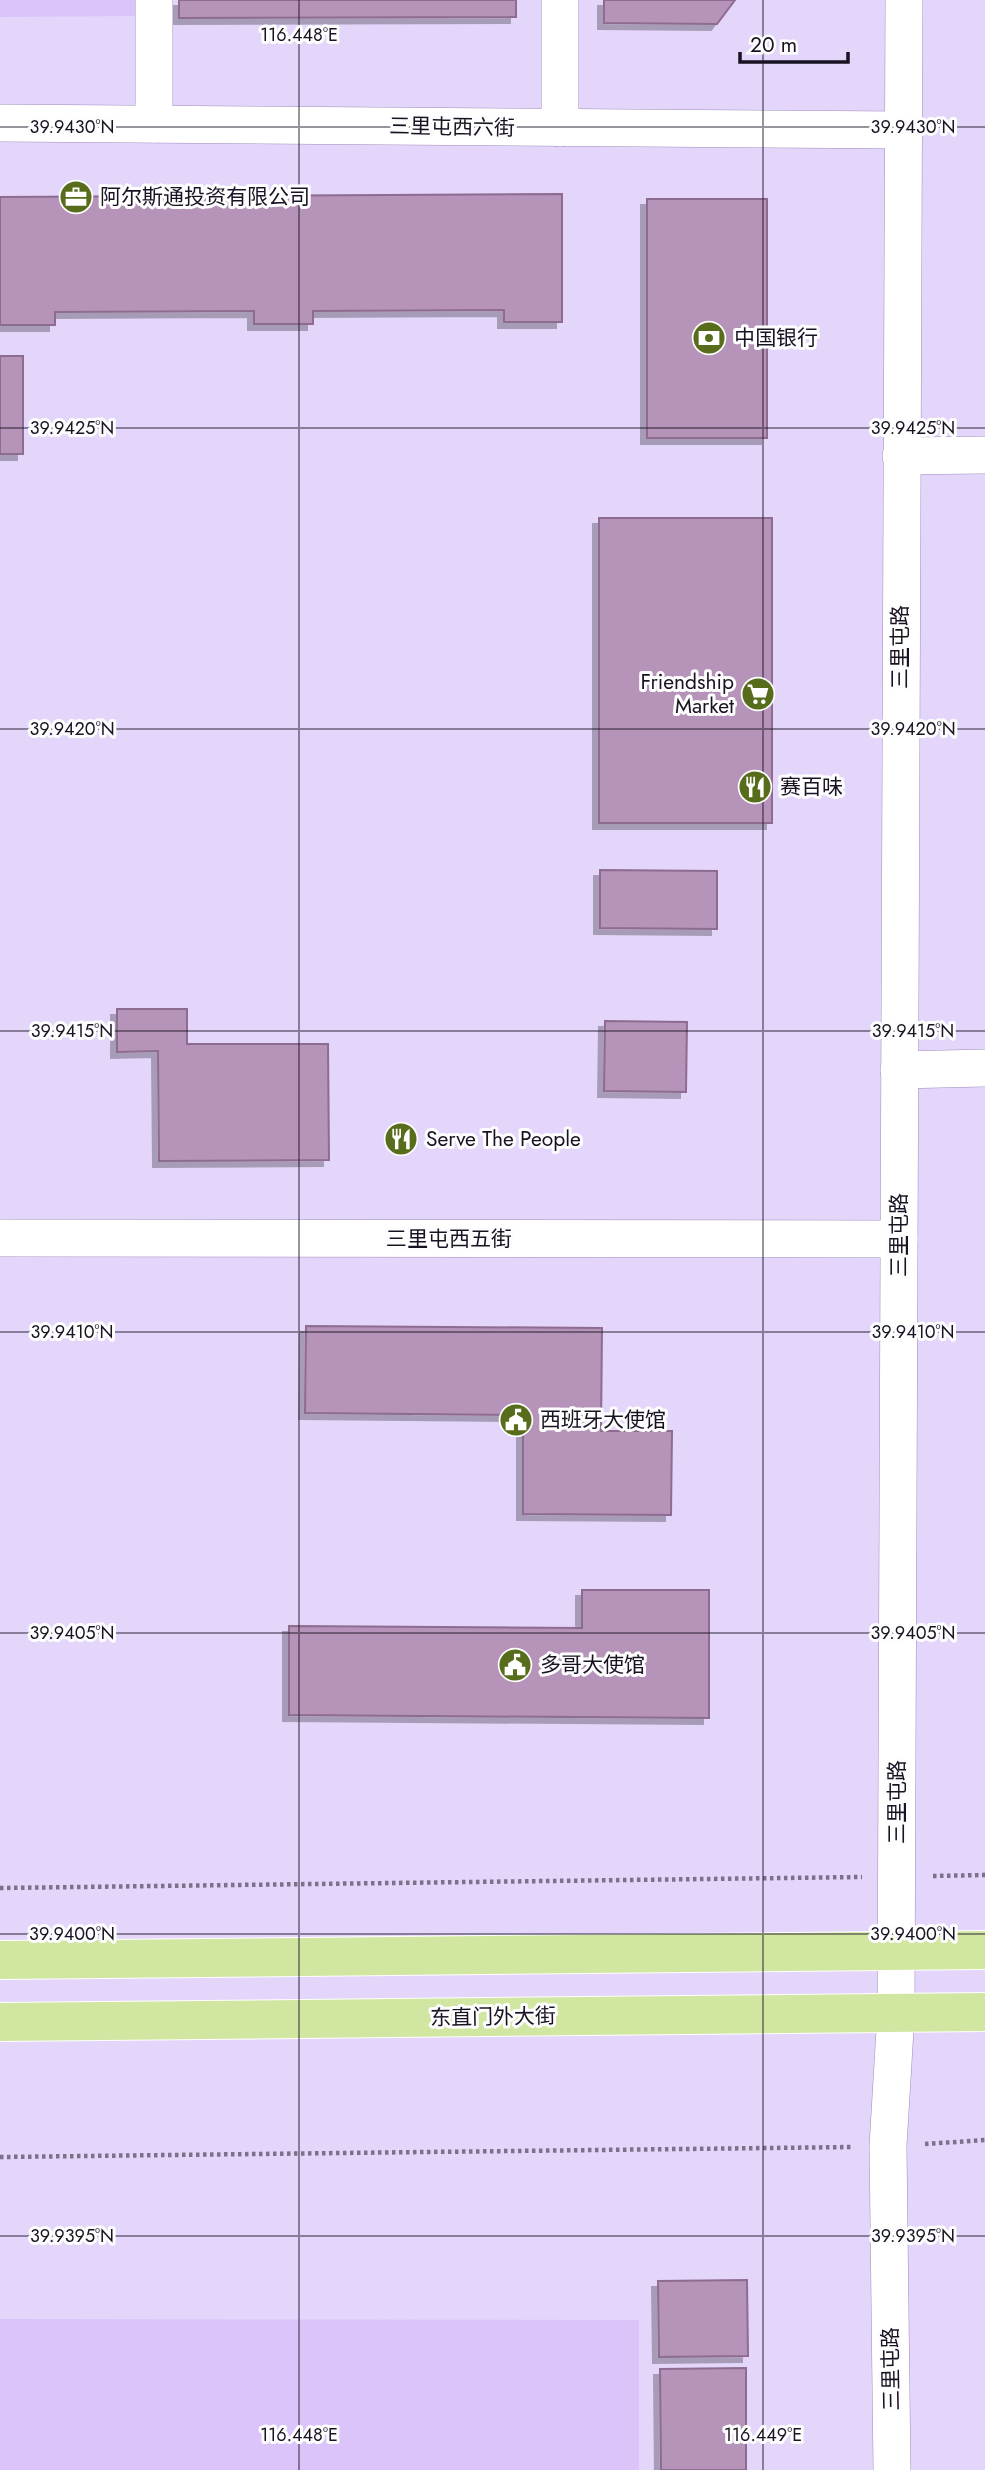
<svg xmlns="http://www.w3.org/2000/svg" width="985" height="2470" font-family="Jost,'Noto Sans SC',sans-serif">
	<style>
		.built { fill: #dac4fa }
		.building { fill: #b693b9; stroke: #8d6c90; stroke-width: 2; filter: url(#shadow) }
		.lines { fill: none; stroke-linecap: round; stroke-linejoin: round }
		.minor-casing { stroke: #9e8cb8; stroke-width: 38 }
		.major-casing { stroke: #fff; stroke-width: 40 }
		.path { stroke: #7c718b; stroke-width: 4.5; stroke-dasharray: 3.5 3.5; stroke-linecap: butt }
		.minor { stroke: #fff; stroke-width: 37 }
		.major { stroke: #d1e6a0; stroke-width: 38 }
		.ticks { fill: none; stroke: #191222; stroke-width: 2; stroke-opacity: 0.45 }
		.labels { text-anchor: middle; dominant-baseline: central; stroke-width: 6; stroke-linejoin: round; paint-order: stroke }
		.street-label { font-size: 21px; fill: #191222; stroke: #fdfdfd }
		.poi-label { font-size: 21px; fill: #191222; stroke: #fdfdfd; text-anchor: start }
		.ticks-label { font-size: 18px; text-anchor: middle; fill: #191222; stroke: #fdfdfd; stroke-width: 6; stroke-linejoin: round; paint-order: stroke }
	</style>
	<defs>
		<filter id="shadow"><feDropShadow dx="-6" dy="6" stdDeviation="0" flood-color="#0004"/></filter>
	</defs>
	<rect width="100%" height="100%" fill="#e4d5fa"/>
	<!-- built -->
	<g class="built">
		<path d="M0 0H137V16L0 17Z"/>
		<path d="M0 2319 639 2320V2470H0Z"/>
	</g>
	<!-- building -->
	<g class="building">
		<path d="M179 0H516V17L179 18Z"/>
		<path d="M604 0H735L717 24 604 23Z"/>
		<path d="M562 194V322H504V310L313 311V324H254V311L55 312V325H0V197Z"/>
		<rect x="647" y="199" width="120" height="239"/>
		<rect x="0" y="356" width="23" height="98"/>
		<rect x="599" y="518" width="173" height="305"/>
		<path d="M600 870 717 871V929L600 928Z"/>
		<path d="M117 1009H187V1044H328L329 1160 159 1161 158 1051 117 1052Z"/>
		<path d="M605 1021 687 1022 686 1092 604 1091Z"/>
		<path d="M306 1326 602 1328 601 1431H672L671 1515 523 1514V1415L305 1413Z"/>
		<path d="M582 1590H709V1718L289 1715V1626L582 1628Z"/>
		<path d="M747 2280 748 2356 659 2357 658 2281Z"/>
		<path d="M746 2368V2470H661L660 2369Z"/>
	</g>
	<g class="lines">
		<defs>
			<g id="minor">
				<path d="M154 0V124"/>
				<path d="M560 0V128"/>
				<path d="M0 123 904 130"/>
				<path d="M901 456 985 455"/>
				<path d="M899 1070 985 1068"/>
				<path d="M0 1238 899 1239"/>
				<path d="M892 2470 888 2146 896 2013 904 0"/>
			</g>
			<g id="major">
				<path d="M0 1960 985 1950"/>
				<path d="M0 2022 985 2012"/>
			</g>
		</defs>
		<!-- minor casing -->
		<use href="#minor" class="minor-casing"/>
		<!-- major casing -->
		<use href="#major" class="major-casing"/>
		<!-- path -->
		<g class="path">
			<path d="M933 1876 985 1875"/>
			<path d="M0 1888 862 1877"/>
			<path d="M925 2144 985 2140"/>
			<path d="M0 2157 853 2147"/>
		</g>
		<!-- minor -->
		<use href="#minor" class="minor"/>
		<!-- major -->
		<use href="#major" class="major"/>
	</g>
	<!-- ticks -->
	<path class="ticks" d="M299 0V2470M763 0V2470M0 127H985M0 428H985M0 729H985M0 1031H985M0 1332H985M0 1633H985M0 1934H985M0 2236H985"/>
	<!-- icons -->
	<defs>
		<symbol id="office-disc" viewBox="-11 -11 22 22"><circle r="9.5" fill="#576d1c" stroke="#fdfdfd"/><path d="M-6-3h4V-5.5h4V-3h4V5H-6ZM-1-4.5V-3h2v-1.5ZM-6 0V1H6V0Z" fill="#fff"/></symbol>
		<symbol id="bank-disc" viewBox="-11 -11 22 22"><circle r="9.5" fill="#576d1c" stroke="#fdfdfd"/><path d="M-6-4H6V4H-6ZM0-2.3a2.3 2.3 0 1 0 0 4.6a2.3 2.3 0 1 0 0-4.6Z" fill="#fff"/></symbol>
		<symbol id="supermarket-disc" viewBox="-11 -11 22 22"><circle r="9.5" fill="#576d1c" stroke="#fdfdfd"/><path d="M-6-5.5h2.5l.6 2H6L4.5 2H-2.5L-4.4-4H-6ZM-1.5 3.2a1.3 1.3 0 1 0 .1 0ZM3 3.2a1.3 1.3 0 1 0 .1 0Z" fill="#fff"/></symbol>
		<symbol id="restaurant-disc" viewBox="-11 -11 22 22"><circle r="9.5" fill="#576d1c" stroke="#fdfdfd"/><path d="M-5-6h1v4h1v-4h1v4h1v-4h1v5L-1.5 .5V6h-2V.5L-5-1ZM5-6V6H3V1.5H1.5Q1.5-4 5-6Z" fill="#fff"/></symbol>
		<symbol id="civic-disc" viewBox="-11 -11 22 22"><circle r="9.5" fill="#576d1c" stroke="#fdfdfd"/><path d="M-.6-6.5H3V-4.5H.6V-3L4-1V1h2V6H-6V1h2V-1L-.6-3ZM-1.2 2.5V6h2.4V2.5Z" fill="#fff"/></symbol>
	</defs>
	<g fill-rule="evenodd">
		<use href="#office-disc" x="57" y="178" width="38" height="38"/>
		<use href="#bank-disc" x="690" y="319" width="38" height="38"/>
		<use href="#supermarket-disc" x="739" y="675" width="38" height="38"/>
		<use href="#restaurant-disc" x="736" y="768" width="38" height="38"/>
		<use href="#restaurant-disc" x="382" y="1120" width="38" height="38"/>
		<use href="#civic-disc" x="497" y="1401" width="38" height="38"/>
		<use href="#civic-disc" x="496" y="1646" width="38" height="38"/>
	</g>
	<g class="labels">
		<!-- street labels -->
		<g class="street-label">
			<text transform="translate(452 127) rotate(1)">三里屯西六街</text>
			<text transform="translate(900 647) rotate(-90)">三里屯路</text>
			<text transform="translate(899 1235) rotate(-90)">三里屯路</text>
			<text x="449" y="1239">三里屯西五街</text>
			<text transform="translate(897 1802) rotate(-90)">三里屯路</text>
			<text transform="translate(493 2017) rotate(-1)">东直门外大街</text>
			<text transform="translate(891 2369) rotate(-91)">三里屯路</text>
		</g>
		<!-- poi labels -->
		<g class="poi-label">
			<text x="100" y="197">阿尔斯通投资有限公司</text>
			<text x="734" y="338">中国银行</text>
			<text x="734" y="682" text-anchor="end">Friendship<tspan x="734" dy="24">Market</tspan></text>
			<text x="780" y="787">赛百味</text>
			<text x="426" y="1139">Serve The People</text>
			<text x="540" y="1420">西班牙大使馆</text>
			<text x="540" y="1665">多哥大使馆</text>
		</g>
	</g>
	<g class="ticks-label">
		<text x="299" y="41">116.448°E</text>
		<text x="72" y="133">39.9430°N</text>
		<text x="913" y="133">39.9430°N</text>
		<text x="72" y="434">39.9425°N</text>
		<text x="913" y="434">39.9425°N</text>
		<text x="72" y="735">39.9420°N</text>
		<text x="913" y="735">39.9420°N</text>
		<text x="72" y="1037">39.9415°N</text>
		<text x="913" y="1037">39.9415°N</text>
		<text x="72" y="1338">39.9410°N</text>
		<text x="913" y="1338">39.9410°N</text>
		<text x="72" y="1639">39.9405°N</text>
		<text x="913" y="1639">39.9405°N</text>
		<text x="72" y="1940">39.9400°N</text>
		<text x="913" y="1940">39.9400°N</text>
		<text x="72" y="2242">39.9395°N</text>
		<text x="913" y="2242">39.9395°N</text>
		<text x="299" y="2441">116.448°E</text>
		<text x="763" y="2441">116.449°E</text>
	</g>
	<!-- scale -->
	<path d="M740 52v10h108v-10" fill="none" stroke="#191222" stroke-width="3.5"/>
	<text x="750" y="52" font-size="21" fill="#191222" stroke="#fdfdfd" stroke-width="5" paint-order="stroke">20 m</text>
</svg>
